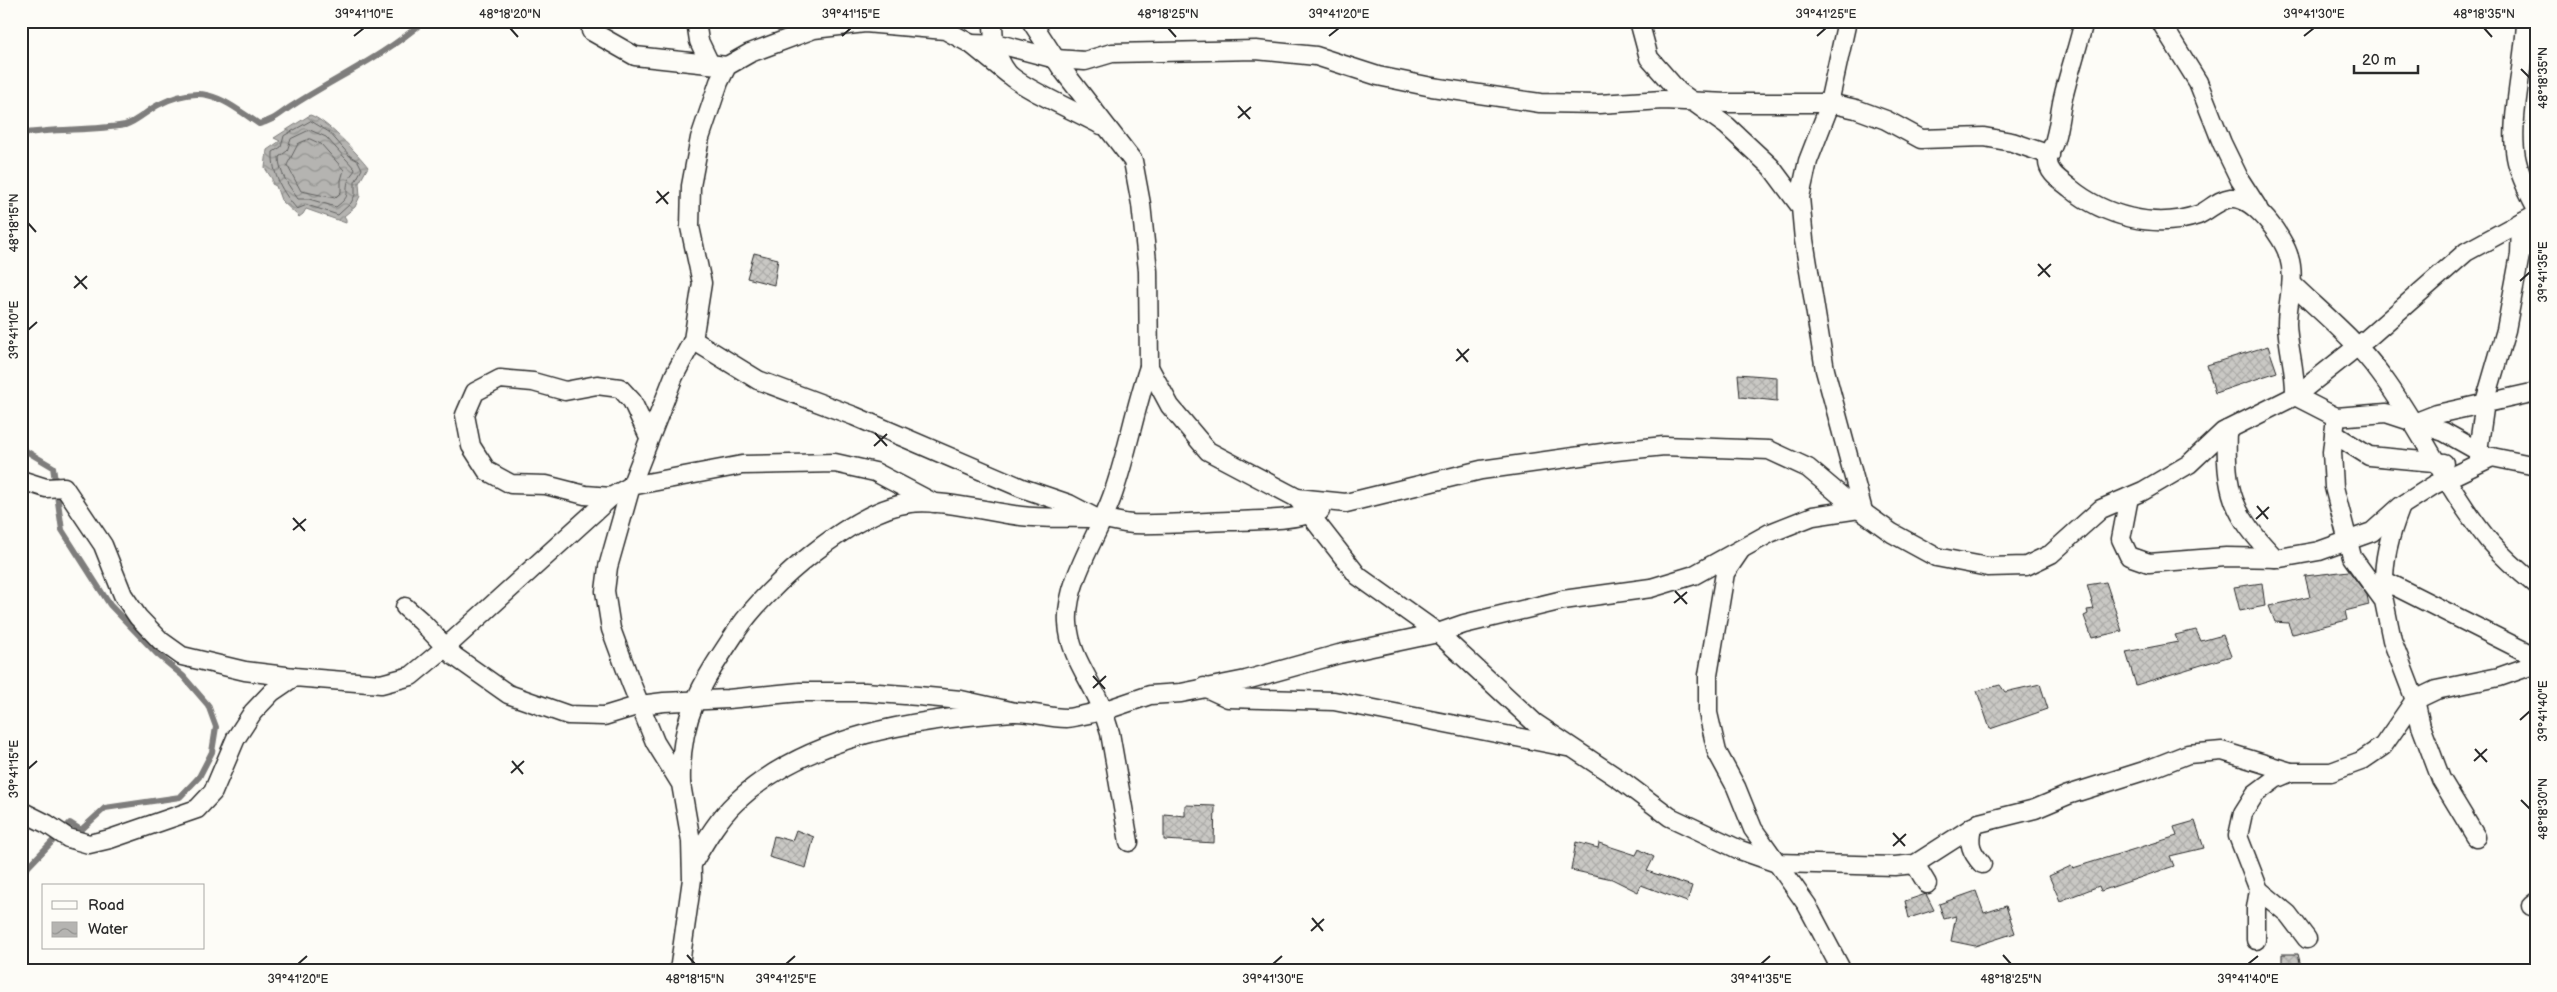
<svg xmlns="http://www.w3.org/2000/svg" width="2557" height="992" font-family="'Balsamiq Sans',sans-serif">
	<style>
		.water { fill: url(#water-waves); stroke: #7e7d7b }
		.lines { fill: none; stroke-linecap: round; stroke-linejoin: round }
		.shore { stroke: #626261; stroke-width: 1 }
		.stream { stroke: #7e7d7b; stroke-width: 6 }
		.building { fill: url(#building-cross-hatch); stroke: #2b2b2b }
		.minor-casing { stroke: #2b2b2b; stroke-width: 21 }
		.minor { stroke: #fdfcf7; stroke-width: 18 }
		.ticks { fill: none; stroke: #2b2b2b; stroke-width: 2 }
		.neatline { fill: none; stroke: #2b2b2b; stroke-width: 2 }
		.ticks-label { font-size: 12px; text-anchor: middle; fill: #2b2b2b }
	</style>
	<defs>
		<pattern id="water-waves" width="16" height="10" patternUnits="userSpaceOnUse" patternTransform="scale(1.25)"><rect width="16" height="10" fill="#b5b4b1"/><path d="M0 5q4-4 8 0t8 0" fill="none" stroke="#939390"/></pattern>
		<pattern id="building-cross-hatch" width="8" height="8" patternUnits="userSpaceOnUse" patternTransform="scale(1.25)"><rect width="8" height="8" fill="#c9c8c4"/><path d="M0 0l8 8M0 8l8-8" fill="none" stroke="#adaca9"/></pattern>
	</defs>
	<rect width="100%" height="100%" fill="#fdfcf7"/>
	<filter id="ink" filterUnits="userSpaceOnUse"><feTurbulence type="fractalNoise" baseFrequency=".02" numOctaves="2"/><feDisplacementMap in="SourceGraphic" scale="10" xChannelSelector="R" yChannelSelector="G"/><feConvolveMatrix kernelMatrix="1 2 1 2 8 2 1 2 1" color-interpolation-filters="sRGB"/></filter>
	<g filter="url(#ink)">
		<!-- water -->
		<path class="water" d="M310 115C325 119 358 154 368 167L359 183 360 196 355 207 344 216 346 219V223L306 209 303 214 299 217 281 200 276 186 272 184V179L265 168 267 150 280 141 274 138Z"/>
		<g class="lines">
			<!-- shore -->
			<g class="shore">
				<path d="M311 121 329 132 350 156 358 161 362 169 355 182V195L351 203 338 215 307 205 297 209C282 192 272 174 273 152L281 147 284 136Z"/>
				<path d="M310 130 326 137 355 169C354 173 350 175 349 179 343 195 354 193 336 207L309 199H298C289 186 279 173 279 157L287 151 291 139Z"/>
				<path d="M310 139 321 144 344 170 341 180V192L335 198 301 191 287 165 298 144Z"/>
			</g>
			<!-- stream -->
			<g class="stream">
				<path d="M21 134C55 128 91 131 125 125 136 122 147 111 158 105 203 82 221 98 259 124 276 120 280 113 295 104 339 76 384 56 424 21"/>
				<path d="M21 448 53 467 62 530 110 605 157 654 183 676 208 705 216 727 212 752 199 777 180 797 105 808 81 830 70 823 25 870 21 880"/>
			</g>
		</g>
		<!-- building -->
		<g class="building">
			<path d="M754 253 778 259 774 285 747 278Z"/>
			<path d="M2268 346 2277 372 2215 393 2207 365Z"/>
			<path d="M1738 374 1777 377V401L1740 397Z"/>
			<path d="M2349 571 2367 595 2369 605 2345 611 2347 620 2292 634 2288 623 2275 622 2269 606 2310 597 2305 576Z"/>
			<path d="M2106 582 2122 631 2092 638 2084 616 2088 614 2087 610 2094 609 2087 585Z"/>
			<path d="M2262 583 2265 606 2240 611 2234 587Z"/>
			<path d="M2196 630 2201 641 2223 635 2231 656 2136 685 2126 652 2178 642 2175 635Z"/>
			<path d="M2040 684 2048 709 1990 729 1977 691 2000 685 2005 692Z"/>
			<path d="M1185 805 1215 806 1214 843 1164 840V814L1185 816Z"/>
			<path d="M2195 821 2204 848 2170 856 2174 866 2101 891 2099 886 2060 901 2049 876 2071 866 2073 868 2177 836 2174 827Z"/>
			<path d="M796 830 814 837 806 868 769 857 774 836 792 841Z"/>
			<path d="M1576 842 1598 848 1599 843 1636 855 1639 849 1654 857 1647 871 1692 886 1687 902 1641 885 1638 892 1612 879 1571 870Z"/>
			<path d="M1976 891 1984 913 2006 906 2015 933 1975 946 1951 941 1956 916 1944 919 1939 904Z"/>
			<path d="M1926 894 1934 910 1909 918 1905 901Z"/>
			<path d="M2282 954H2298L2302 970 2282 971Z"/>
		</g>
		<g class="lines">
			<defs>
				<g id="minor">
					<path d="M696 21 699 41 710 64"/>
					<path d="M993 21C993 40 995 56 1007 72 1017 86 1082 114 1101 125"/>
					<path d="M1031 21 1062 69 1133 161 1141 204 1148 271 1149 367 1170 406 1208 451 1297 498 1346 503 1481 470 1616 451 1664 446 1769 450 1808 468 1846 500 1892 533 1936 557 1988 567 2026 566 2051 554 2101 509 2143 491 2189 464 2223 432 2295 396 2336 417 2386 413 2444 432 2487 456 2536 466"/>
					<path d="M1639 21 1649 58 1678 91 1727 126 1771 167 1800 206"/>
					<path d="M1847 21 1827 112 1808 161 1800 197 1804 240 1825 370 1863 511"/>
					<path d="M2084 21C2078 47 2069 72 2063 98 2060 111 2059 125 2055 139 2054 145 2048 153 2048 160 2047 173 2062 181 2070 188 2104 216 2155 230 2198 215 2210 210 2217 200 2231 198 2254 196 2284 238 2289 257 2296 279 2287 302 2287 324 2288 349 2296 371 2295 396"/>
					<path d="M2160 21 2198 82 2222 143 2240 180 2258 208"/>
					<path d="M2526 21C2525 62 2509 120 2516 157 2519 174 2528 192 2536 207"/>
					<path d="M591 31 635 56 727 66"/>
					<path d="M971 44 1003 45 1056 59 1085 61 1112 53 1256 50 1316 56 1378 76 1432 87 1540 103 1599 104 1663 100 1727 103H1829L1856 109 1886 120 1921 139 1984 137 2012 142 2050 155"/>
					<path d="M2292 284C2323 314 2357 341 2382 376 2421 428 2447 490 2489 541 2503 557 2520 572 2536 585"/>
					<path d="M693 340 758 380 854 416 1022 488 1069 504 1094 517"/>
					<path d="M1149 367C1135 408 1128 450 1114 491 1101 532 1065 580 1068 623 1070 658 1092 680 1103 711L1150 695 1181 693 1246 680 1339 654 1438 633 1464 624 1563 600 1651 588 1694 575 1770 533 1813 516 1859 509"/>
					<path d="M2295 396 2368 338 2466 252 2536 214"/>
					<path d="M2336 417 2332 452 2334 487 2352 557 2384 601 2392 640 2415 700 2421 726 2441 779 2476 837"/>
					<path d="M2414 423 2437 414 2536 392"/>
					<path d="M2227 430C2225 493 2232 513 2275 558"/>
					<path d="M2334 434 2369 456 2444 463"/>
					<path d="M2478 451 2485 402 2506 330 2520 255 2521 222"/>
					<path d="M21 480 46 488 64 487 103 545 123 595 138 617 161 641 182 656 245 671 294 677"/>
					<path d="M611 497 585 495 546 485 511 484 487 471 471 446 465 415 475 392 500 379 533 382 565 391 597 385 620 388 632 401 649 437"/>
					<path d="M2129 497 2121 539 2129 556 2149 563 2226 557 2280 558 2319 551 2372 532 2401 506 2434 485 2492 457"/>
					<path d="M1297 498 1358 576 1438 633 1535 723 1622 781 1670 817 1740 850 1777 863 1895 866 1915 864 1979 823 2035 809 2068 795 2147 770 2188 754 2222 751 2291 772H2331L2361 761 2383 746 2415 700 2436 690 2499 677 2536 664"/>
					<path d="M1740 551 1725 573 1708 675V713L1717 752 1736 787 1753 829 1807 905 1842 971"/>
					<path d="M2383 580 2536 657"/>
					<path d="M2384 590C2383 560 2389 537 2400 509"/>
					<path d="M405 607 421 621 454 656 508 694 568 715 604 716 640 705 664 702 728 699 800 692H865L918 696 961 700 1015 712"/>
					<path d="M1204 687 1228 698 1334 701 1567 747"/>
					<path d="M2291 772 2275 779 2255 794 2243 813 2238 836 2259 890 2288 914 2307 939"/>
					<path d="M681 783C679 716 702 683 738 629 768 585 855 509 910 503 941 499 988 512 1021 516 1045 519 1069 517 1093 518 1106 518 1119 523 1133 524 1165 525 1197 522 1229 521 1260 520 1290 521 1320 511"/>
					<path d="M21 811 47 824 68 838 89 844 110 839 197 809 213 792 236 738 253 712 272 692 294 677 381 684 411 676 446 647 611 497 631 486 742 465 835 463 875 472 934 503"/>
					<path d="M1972 827C1968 844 1971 852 1982 864"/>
					<path d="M692 864C705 842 717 820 736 802 808 734 918 719 1013 712 1030 711 1048 718 1066 718 1078 717 1091 713 1103 711L1110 733 1129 842"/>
					<path d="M1915 864 1927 884"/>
					<path d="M2531 906 2536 902"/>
					<path d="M2256 940V908L2259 890"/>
					<path d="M679 971 692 879 691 841 681 784 655 742 631 683 611 629 605 591 608 567 631 486 674 376 693 340 702 283 690 227 691 186 700 138 719 82 727 66 750 53 814 29 865 23 945 30 971 44 1008 74"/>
				</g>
			</defs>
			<!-- minor casing -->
			<use href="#minor" class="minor-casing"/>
			<!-- minor -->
			<use href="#minor" class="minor"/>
		</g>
	</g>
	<!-- ticks -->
	<path class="ticks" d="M510 28 518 37M1168 28 1176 37M2484 28 2492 37M354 36 364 28M842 36 851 28M1329 36 1339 28M1817 36 1826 28M2304 36 2314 28M2521 69 2530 78M1238 106 1250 119M1238 118 1251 107M657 191 668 204M656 203 669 192M28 223 36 232M2038 264 2050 277M75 276 87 289M2038 276 2051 264M2520 281 2530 272M74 288 87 276M28 330 37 322M1457 349 1468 362M1456 361 1469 349M875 433 887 446M874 446 887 434M2257 506 2268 519M293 518 305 531M2256 519 2269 507M293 530 306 519M1675 591 1687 604M1674 603 1687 592M1093 676 1105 689M1093 688 1106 676M2520 720 2530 711M2475 749 2487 762M512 761 523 774M2474 761 2487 749M28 769 37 761M511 773 524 761M2521 800 2530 809M1893 833 1905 846M1893 846 1906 834M1312 918 1323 931M1311 931 1324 919M687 955 695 964M2003 955 2011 964M298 964 307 956M786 964 795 956M1273 964 1282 956M1761 964 1770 956M2248 964 2258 956"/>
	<!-- margin -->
	<rect width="2557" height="992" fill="none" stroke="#fdfcf7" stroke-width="55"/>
	<!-- legend -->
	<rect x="42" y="884" width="162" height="65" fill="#fdfcf7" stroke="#a9a8a5"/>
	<rect x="52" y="901" width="25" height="8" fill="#fdfcf7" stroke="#a9a8a5"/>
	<text x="88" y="910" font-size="15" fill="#2b2b2b">Road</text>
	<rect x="52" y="922" width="25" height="15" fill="url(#water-waves)" stroke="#a9a8a5"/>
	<text x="88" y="934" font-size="15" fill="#2b2b2b">Water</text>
	<!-- scale -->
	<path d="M2354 65v8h64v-8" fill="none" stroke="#2b2b2b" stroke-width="2.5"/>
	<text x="2362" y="65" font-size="15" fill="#2b2b2b" stroke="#fdfcf7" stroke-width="4" paint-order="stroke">20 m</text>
	<rect x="28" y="28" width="2502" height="936" class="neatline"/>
	<g class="ticks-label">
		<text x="364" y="18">39°41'10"E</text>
		<text x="510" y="18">48°18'20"N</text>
		<text x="851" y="18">39°41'15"E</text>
		<text x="1168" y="18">48°18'25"N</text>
		<text x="1339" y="18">39°41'20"E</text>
		<text x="1826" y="18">39°41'25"E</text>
		<text x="2314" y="18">39°41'30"E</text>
		<text x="2484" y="18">48°18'35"N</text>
		<text transform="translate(2543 78) rotate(-90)" y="4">48°18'35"N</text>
		<text transform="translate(14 223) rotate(-90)" y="4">48°18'15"N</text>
		<text transform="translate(2543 272) rotate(-90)" y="4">39°41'35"E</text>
		<text transform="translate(14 330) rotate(-90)" y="4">39°41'10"E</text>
		<text transform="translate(2543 711) rotate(-90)" y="4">39°41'40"E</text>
		<text transform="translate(14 769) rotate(-90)" y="4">39°41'15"E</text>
		<text transform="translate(2543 809) rotate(-90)" y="4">48°18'30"N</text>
		<text x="298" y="983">39°41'20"E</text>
		<text x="695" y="983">48°18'15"N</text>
		<text x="786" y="983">39°41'25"E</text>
		<text x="1273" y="983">39°41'30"E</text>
		<text x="1761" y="983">39°41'35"E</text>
		<text x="2011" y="983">48°18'25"N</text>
		<text x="2248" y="983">39°41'40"E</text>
	</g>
</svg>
